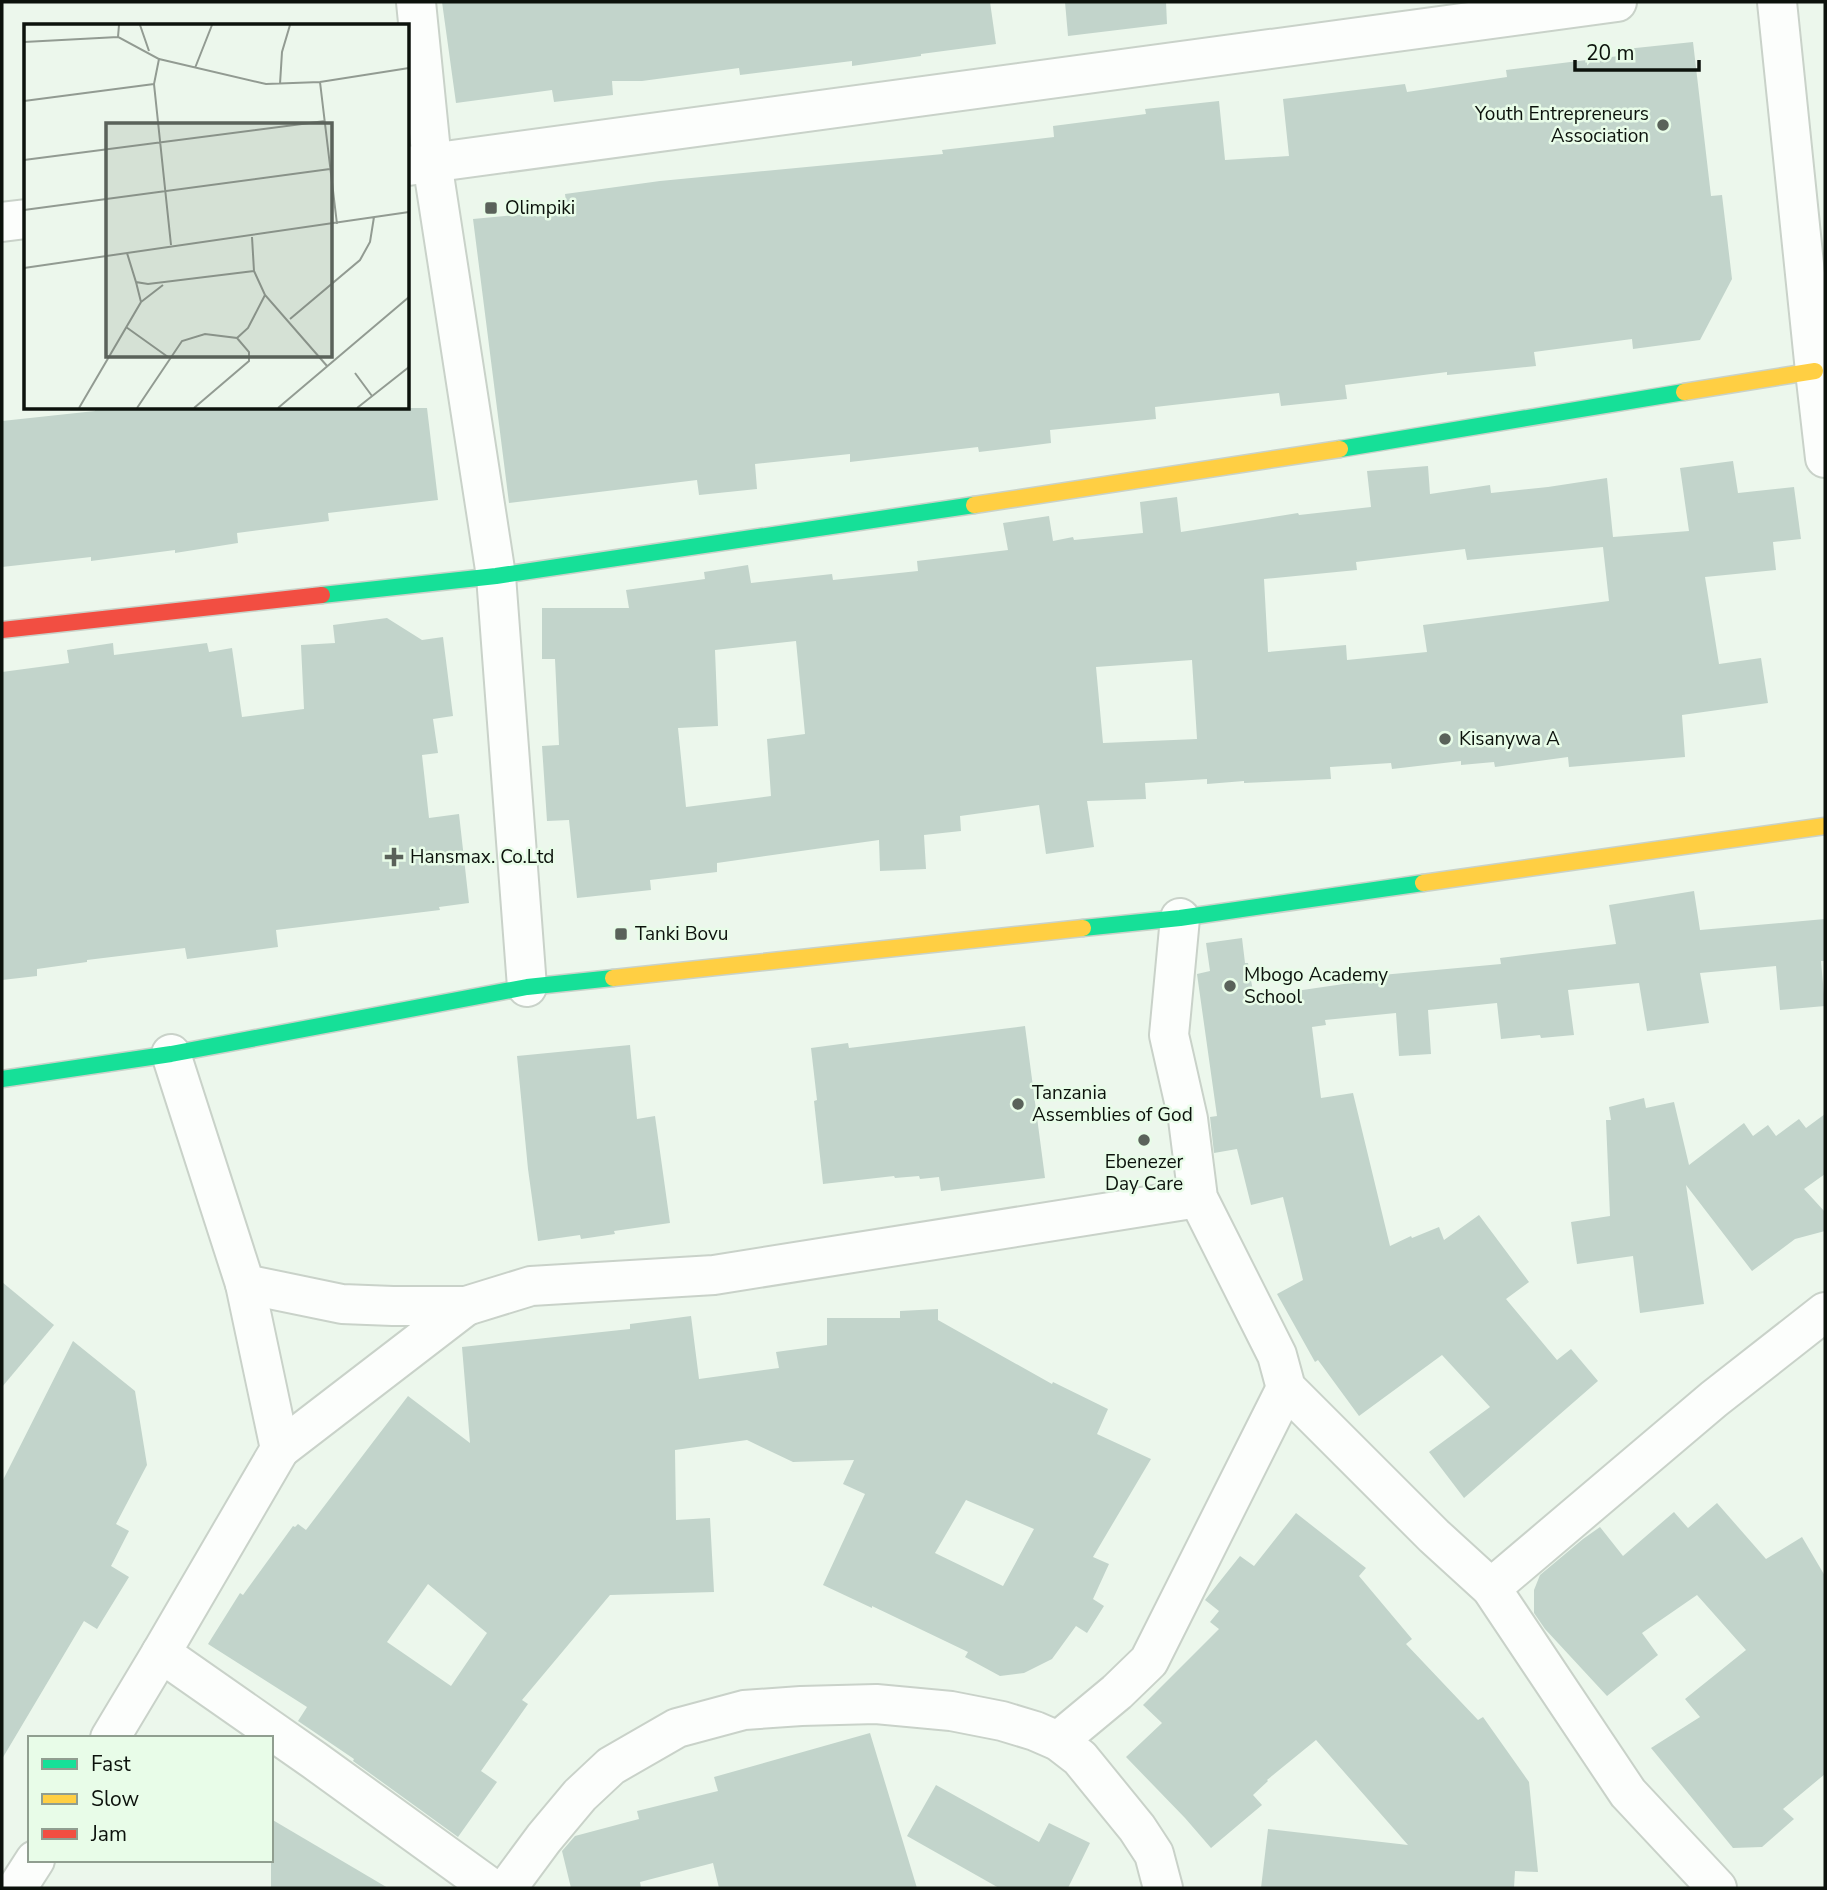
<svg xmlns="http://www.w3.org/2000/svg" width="1827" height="1890" font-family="'Nunito Sans',sans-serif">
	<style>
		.building { fill: #c2d4cb; fill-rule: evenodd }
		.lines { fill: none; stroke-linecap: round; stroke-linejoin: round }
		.street-casing { stroke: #c9d2c9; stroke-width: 42 }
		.fast-casing { stroke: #c9d2c9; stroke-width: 19 }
		.slow-casing { stroke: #c9d2c9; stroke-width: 19 }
		.jam-casing { stroke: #c9d2c9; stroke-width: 19 }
		.street { stroke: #fcfefc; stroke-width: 38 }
		.fast { stroke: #16e098; stroke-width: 16 }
		.slow { stroke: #ffcf43; stroke-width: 16 }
		.jam { stroke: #f24e42; stroke-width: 16 }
		.poi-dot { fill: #5a625a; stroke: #e8fce8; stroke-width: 2.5 }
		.labels { text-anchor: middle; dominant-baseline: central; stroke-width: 5; stroke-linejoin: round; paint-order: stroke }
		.poi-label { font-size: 19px; fill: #0c120c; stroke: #e8fce8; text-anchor: start }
		.inset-road { fill: none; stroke: #929b92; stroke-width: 2 }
		.view { fill: #5a625a; fill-opacity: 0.15; stroke: #5a625a; stroke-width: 3.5 }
		.inset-edge { fill: none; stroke: #0c120c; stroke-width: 3.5 }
	</style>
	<rect width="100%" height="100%" fill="#ecf7ec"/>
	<!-- building -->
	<g class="building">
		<path d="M442 2H990L996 44 921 54V56L852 66V61L740 75 739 68 642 81H612L613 95 554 102 552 90 456 103Z"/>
		<path d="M1065 2H1166L1167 24 1068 36Z"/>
		<path d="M1693 42 1711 196 1722 195 1732 279 1700 340 1633 349 1632 339 1534 352 1536 366 1447 375V372L1345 385 1347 399 1281 406 1279 393 1155 407 1156 419 1050 430 1051 443 979 452 978 447 850 462V454L755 464 757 489 699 495 697 480 509 503 473 219 567 210 565 194 660 181 943 154 942 150 1054 137 1053 126 1146 114 1145 109 1219 101 1225 160 1289 156 1283 99 1405 84 1407 92 1507 77 1506 70 1627 55 1626 49Z"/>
		<path d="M95 408H427L438 500 328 513 329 521 237 533 238 543 175 553V550L91 561V557L2 567V421L95 411Z"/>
		<path d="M1733 461 1738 493 1794 487 1801 539 1773 542 1776 570 1705 577 1719 664 1761 658 1768 703 1682 715 1685 757 1569 767 1568 757 1495 767 1494 762 1461 765V761L1392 769 1391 763 1330 767 1331 779 1244 783V781L1207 784V779L1145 783 1146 799 1087 801 1094 847 1046 854 1039 805 960 816 961 831 924 835 926 869 880 871 879 840 717 863V872L650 880 651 890 577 898 569 820 547 821 542 746 559 745 555 659H542V608H629L626 590 705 579 704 572 748 565 751 583 832 574 833 580 918 571 917 561 1008 550 1003 523 1049 516 1053 541 1073 537 1074 540 1143 533 1140 502 1177 497 1181 532 1298 513 1299 515 1371 507 1367 471 1428 466 1430 494 1490 485 1491 493 1548 487 1607 478 1613 537 1689 531 1680 468ZM1603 547 1609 601 1423 625 1427 652 1347 660 1346 645 1268 652 1264 579 1357 570 1356 562 1465 549 1467 560ZM796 641 805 734 767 739 771 796 686 807 678 728 718 726 715 650ZM1192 660 1197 739 1103 743 1096 667Z"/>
		<path d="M387 618 422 640 443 637 453 716 433 719 438 753 422 755 429 818 459 814 469 903 439 907 440 910 276 930 278 947 187 959 185 948 87 960V962L37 969V976L2 980V672L69 663 67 650 113 643 114 655 207 643 209 652 232 648 242 717 304 709 301 645 335 643 333 625Z"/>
		<path d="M1694 891 1700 930 1825 919V961H1821L1825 1006 1780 1010 1776 966 1700 973 1709 1023 1647 1031 1639 983 1568 990 1574 1035 1541 1038 1540 1035 1501 1039 1497 1003 1428 1010 1431 1054 1399 1056 1396 1013 1325 1020 1326 1025 1312 1027 1321 1098 1353 1093 1390 1246 1411 1236 1412 1238 1439 1227 1444 1240 1479 1215 1529 1282 1506 1299 1557 1360 1571 1349 1598 1381 1464 1498 1429 1452 1490 1407 1442 1355 1359 1416 1318 1360 1315 1362 1277 1294 1303 1280 1283 1197 1251 1205 1237 1149 1214 1153 1210 1117 1217 1116 1197 974 1210 971 1206 943 1242 938 1245 963H1248L1254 997 1371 980V976L1501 964 1500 958 1616 944 1609 905Z"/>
		<path d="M1025 1026 1045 1178 941 1191 939 1177 920 1179 919 1176 895 1178 894 1176 823 1184 814 1101 817 1100 811 1048 848 1043 849 1048Z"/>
		<path d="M630 1045 637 1119 655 1116 670 1223 614 1231 615 1234 581 1239 580 1235 538 1241 528 1169 517 1056Z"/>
		<path d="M1644 1098 1646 1108 1674 1102 1689 1165 1744 1123 1753 1136 1768 1125 1776 1136 1799 1119 1806 1128 1825 1114V1174L1804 1189 1825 1212V1231L1795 1239 1752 1271 1686 1185 1704 1304 1640 1313 1633 1256 1577 1264 1571 1222 1610 1216 1606 1120H1611L1609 1107Z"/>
		<path d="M2 1282 54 1325 2 1387Z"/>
		<path d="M938 1309V1320L1052 1384 1053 1382 1108 1409 1097 1434 1151 1459 1093 1557 1109 1564 1093 1599 1104 1606 1087 1633 1076 1626 1052 1659 1024 1673 1000 1676 965 1657 968 1652 872 1606V1608L823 1585 865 1494 843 1484 854 1460 793 1462 747 1440 675 1450 676 1520 710 1518 714 1592 610 1595 522 1700 528 1704 481 1771 497 1782 458 1837 353 1761 354 1759 298 1721 307 1707 208 1644 240 1593 243 1595 293 1526 295 1527 298 1524 306 1530 408 1396 470 1443 462 1347 630 1329V1324L691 1316 699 1379 779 1368 776 1352 827 1345V1318H900V1311ZM966 1500 1034 1529 1003 1586 935 1553ZM428 1584 487 1633 451 1686 387 1642Z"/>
		<path d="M73 1341 135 1391 147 1465 116 1524 129 1531 111 1566 129 1577 97 1629 84 1621 2 1759V1482Z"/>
		<path d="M1717 1503 1766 1559 1802 1537 1825 1576V1774L1783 1809 1794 1819 1762 1847 1733 1848 1651 1748 1700 1717 1685 1699 1746 1650 1697 1595 1642 1633 1658 1655 1607 1696 1545 1629 1534 1613V1590L1540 1575 1583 1539 1600 1527 1623 1556 1674 1512 1688 1528Z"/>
		<path d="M1296 1513 1366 1568 1359 1576 1412 1639 1406 1644 1478 1720 1483 1717 1529 1782 1538 1872 1515 1871 1514 1888H1261L1268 1829 1408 1845 1316 1740 1267 1780 1268 1781 1253 1795 1262 1805 1211 1848 1185 1818 1126 1757 1162 1723 1143 1705 1219 1629 1210 1622 1219 1611 1205 1600 1240 1556 1254 1566Z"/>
		<path d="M870 1733 917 1888H719L713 1863 640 1882 641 1888H571L562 1851 575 1836 639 1819 637 1811 718 1791 714 1777Z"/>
		<path d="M936 1785 1039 1842 1049 1823 1090 1843 1068 1888H999L907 1836Z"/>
		<path d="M271 1819 388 1888H271Z"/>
	</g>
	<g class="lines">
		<defs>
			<g id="street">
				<path d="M416 2 432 162 496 576 527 987"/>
				<path d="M1777 2 1815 371 1825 458"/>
				<path d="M408 166 1617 2"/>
				<path d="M2 222 26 219"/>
				<path d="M1180 918 1169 1035 1188 1119 1198 1198 1277 1355 1286 1388 1434 1536 1491 1588 1628 1793 1717 1888"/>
				<path d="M171 1054 245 1284 342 1304 393 1306H466L531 1286 714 1275 1198 1198"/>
				<path d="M280 1449 466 1306"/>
				<path d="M1491 1588 1714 1399 1825 1312"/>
				<path d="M161 1653 314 1760 491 1888"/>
				<path d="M110 1738 161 1653 280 1449 245 1284"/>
				<path d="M1058 1741 1117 1692 1149 1661 1286 1388"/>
				<path d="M17 1888 35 1860"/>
				<path d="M507 1888 544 1838 580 1795 611 1766 677 1728 744 1710 801 1706 876 1704 951 1711 1002 1721 1035 1731 1058 1741 1080 1758 1137 1828 1154 1854 1163 1888"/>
			</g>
			<g id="fast">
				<path d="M1340 449 1684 392"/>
				<path d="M322 595 496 576 974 505"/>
				<path d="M1083 928 1180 918 1423 883"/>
				<path d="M2 1079 171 1054 527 987 613 978"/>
			</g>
			<g id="slow">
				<path d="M1684 392 1815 371"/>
				<path d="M974 505 1340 449"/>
				<path d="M1423 883 1825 826"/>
				<path d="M613 978 1083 928"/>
			</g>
			<path id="jam" d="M2 630 322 595"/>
		</defs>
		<!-- street casing -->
		<use href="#street" class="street-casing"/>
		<!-- fast casing -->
		<use href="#fast" class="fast-casing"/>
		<!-- slow casing -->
		<use href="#slow" class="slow-casing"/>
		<!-- jam casing -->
		<use href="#jam" class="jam-casing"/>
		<!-- street -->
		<use href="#street" class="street"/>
		<!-- fast -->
		<use href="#fast" class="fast"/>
		<!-- slow -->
		<use href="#slow" class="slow"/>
		<!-- jam -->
		<use href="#jam" class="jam"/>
	</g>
	<!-- markers -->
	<g class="poi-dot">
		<circle cx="1663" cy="125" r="7"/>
		<rect x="484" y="201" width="14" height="14" rx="3.5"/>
		<circle cx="1445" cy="739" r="7"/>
		<path d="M390.5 846.5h7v7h7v7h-7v7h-7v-7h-7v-7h7z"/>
		<rect x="614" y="927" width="14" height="14" rx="3.5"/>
		<circle cx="1230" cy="986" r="7"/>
		<circle cx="1018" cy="1104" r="7"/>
		<circle cx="1144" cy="1140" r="7"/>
	</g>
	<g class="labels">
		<!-- poi labels -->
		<g class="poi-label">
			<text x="1649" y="114" text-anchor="end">Youth Entrepreneurs<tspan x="1649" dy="22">Association</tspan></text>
			<text x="505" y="208">Olimpiki</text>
			<text x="1459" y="739">Kisanywa A</text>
			<text x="410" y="857">Hansmax. Co.Ltd</text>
			<text x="635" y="934">Tanki Bovu</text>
			<text x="1244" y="975">Mbogo Academy<tspan x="1244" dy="22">School</tspan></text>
			<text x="1032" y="1093">Tanzania<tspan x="1032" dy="22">Assemblies of God</tspan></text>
			<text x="1144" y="1162" text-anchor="middle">Ebenezer<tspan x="1144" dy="22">Day Care</tspan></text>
		</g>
	</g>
	<!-- overview -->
	<g transform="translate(24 24)">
		<rect width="385" height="385" fill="#ecf7ec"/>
		<path class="inset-road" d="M95 1 94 13 135 35 130 60 147 221M116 1 125 27M0 18 94 13M135 35 242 60 296 58 385 44M171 44 188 1M296 58 313 200M256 60 258 28 266 1M0 77 130 60M0 136 301 97M0 186 306 145M228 213 230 247 241 271 303 342M103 229 112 258 124 260 230 247M0 244 385 188M117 278 139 261M266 295 336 236 346 218 350 193M102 303 144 333M213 314 224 304 241 271M331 349 348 372M55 384 117 278 112 258M113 384 158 317 181 310 213 314 225 328V337L170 384M254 384 385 273M333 384 385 343"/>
		<path class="view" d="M82 99H308V333H82Z"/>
		<rect width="385" height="385" class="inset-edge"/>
	</g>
	<!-- border -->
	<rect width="1827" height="1890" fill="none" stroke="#0c120c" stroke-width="7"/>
	<!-- legend -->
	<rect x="28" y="1736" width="245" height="126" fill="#e8fce8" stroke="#909e90" stroke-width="2"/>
	<rect x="42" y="1759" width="35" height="10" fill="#16e098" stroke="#909e90" stroke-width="2"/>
	<text x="91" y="1771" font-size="21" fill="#0c120c">Fast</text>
	<rect x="42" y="1794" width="35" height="10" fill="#ffcf43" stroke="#909e90" stroke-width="2"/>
	<text x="91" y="1806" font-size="21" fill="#0c120c">Slow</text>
	<rect x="42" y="1829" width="35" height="10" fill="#f24e42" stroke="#909e90" stroke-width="2"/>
	<text x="91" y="1841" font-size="21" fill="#0c120c">Jam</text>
	<!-- scale -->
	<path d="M1575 60v10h124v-10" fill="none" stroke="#0c120c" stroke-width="3.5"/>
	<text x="1586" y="60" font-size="21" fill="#0c120c" stroke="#e8fce8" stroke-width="5" paint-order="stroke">20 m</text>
</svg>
